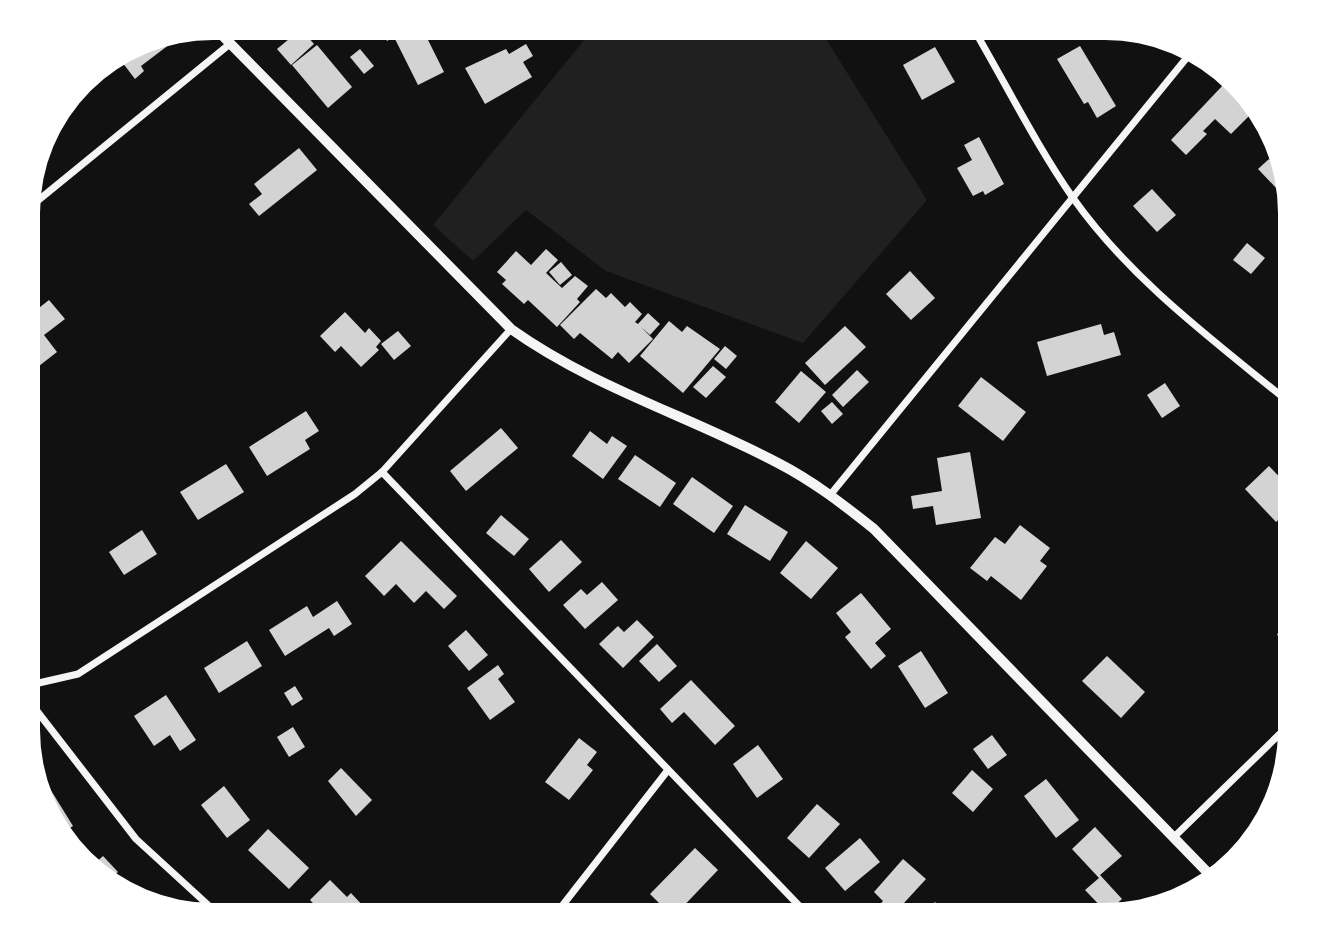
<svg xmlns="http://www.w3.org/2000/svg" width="1318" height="943" font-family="Arial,sans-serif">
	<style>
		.green { fill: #202020 }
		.building { fill: #d3d3d3 }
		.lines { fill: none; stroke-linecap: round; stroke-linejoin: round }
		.minor { stroke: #f5f5f5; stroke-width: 7 }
		.tertiary { stroke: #f5f5f5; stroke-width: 10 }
	</style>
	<rect width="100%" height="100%" fill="#111"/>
	<!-- green -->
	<path class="green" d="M594 28H819L927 200 803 343 606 271 526 210 473 261 433 225Z"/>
	<!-- building -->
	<g class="building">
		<path d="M380 28H422L444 72 418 85 394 37 387 41Z"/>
		<path d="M301 29 314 44 291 65 277 49Z"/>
		<path d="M170 35 174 41 141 66 144 71 135 79 119 58 153 38Z"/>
		<path d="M526 44 533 56 523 62 532 77 485 104 465 68 506 49 509 54Z"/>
		<path d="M317 45 352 87 328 108 292 65Z"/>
		<path d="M1080 46 1116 106 1097 118 1088 102 1084 104 1057 59Z"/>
		<path d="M935 47 955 82 922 100 903 65Z"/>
		<path d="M360 49 374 66 364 74 350 57Z"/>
		<path d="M1225 83 1254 111 1231 134 1215 119 1203 131 1207 134 1186 155 1171 140Z"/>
		<path d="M979 137 1004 184 985 195 983 191 973 196 957 168 972 160 964 145Z"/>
		<path d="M299 148 317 170 259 216 249 204 262 194 254 184Z"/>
		<path d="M1269 159 1282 174 1285 184 1279 191 1258 169Z"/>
		<path d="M1152 189 1176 215 1157 232 1133 206Z"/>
		<path d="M1247 243 1265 258 1251 274 1233 260Z"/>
		<path d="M546 249 558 260 546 273 562 288 575 276 588 286 577 299 580 302 557 327 528 300 524 304 502 284 506 280 497 272 516 251 531 265Z"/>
		<path d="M561 262 572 275 560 285 549 272Z"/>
		<path d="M910 271 935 298 911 320 886 294Z"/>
		<path d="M596 289 606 298 611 293 625 307 630 302 642 314 635 322 638 324 648 313 660 324 650 335 641 327 653 339 629 363 618 352 612 359 580 333 574 339 560 325Z"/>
		<path d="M49 300 65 319 44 335 57 352 39 366 30 355V315Z"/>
		<path d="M345 312 365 333 369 328 381 341 376 347 379 350 361 367 341 346 335 352 320 336Z"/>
		<path d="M669 321 682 332 687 326 720 349 683 393 640 356Z"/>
		<path d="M1101 324 1104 335 1114 332 1121 355 1047 376 1037 342Z"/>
		<path d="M845 326 866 347 825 385 805 363Z"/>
		<path d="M398 331 411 346 394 360 381 344Z"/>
		<path d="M725 346 737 356 726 369 714 359Z"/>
		<path d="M713 366 726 377 706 398 693 387Z"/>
		<path d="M857 370 869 382 843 407 832 395Z"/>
		<path d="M801 371 826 392 799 423 775 402Z"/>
		<path d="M981 377 1026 412 1003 441 958 406Z"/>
		<path d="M1165 383 1180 406 1162 418 1147 395Z"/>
		<path d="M832 402 843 414 832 424 821 411Z"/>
		<path d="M306 411 319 431 305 440 310 449 267 476 249 447Z"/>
		<path d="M501 428 518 448 466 491 450 471Z"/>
		<path d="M590 431 607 444 612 436 627 446 603 479 572 456Z"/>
		<path d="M970 452 981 518 936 525 933 506 913 509 911 496 942 491 937 458Z"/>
		<path d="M635 455 676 483 660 507 618 479Z"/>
		<path d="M226 464 244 492 198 520 180 492Z"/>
		<path d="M1269 466 1290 488V509L1276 522 1245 489Z"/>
		<path d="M692 477 733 506 714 533 673 504Z"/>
		<path d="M745 505 788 532 770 561 727 534Z"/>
		<path d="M501 515 529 539 514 556 486 533Z"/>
		<path d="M1020 525 1050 548 1040 561 1047 566 1021 600 991 576 987 581 970 568 995 537 1005 544Z"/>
		<path d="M142 530 157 554 124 575 109 552Z"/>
		<path d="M561 540 582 562 549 592 529 569Z"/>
		<path d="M401 541 457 596 444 609 426 591 414 603 396 584 384 596 365 576Z"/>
		<path d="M806 541 838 568 811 599 780 573Z"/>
		<path d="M602 582 618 600 585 629 563 605 581 589 587 595Z"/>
		<path d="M861 593 891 629 875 643 886 656 871 669 845 637 851 632 836 613Z"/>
		<path d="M337 601 352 624 334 636 329 628 285 656 269 630 307 606 313 617Z"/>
		<path d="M637 620 654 637 623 668 599 644 618 626 624 632Z"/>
		<path d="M1290 628V641L1282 645 1277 634Z"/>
		<path d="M466 630 488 655 469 671 448 646Z"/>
		<path d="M247 641 262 666 219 693 204 668Z"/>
		<path d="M657 644 677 666 659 682 639 661Z"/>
		<path d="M921 651 948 693 925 708 898 666Z"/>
		<path d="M1107 656 1145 692 1121 718 1082 681Z"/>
		<path d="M498 665 504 674 498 679 515 702 490 720 467 688Z"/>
		<path d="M691 680 735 726 715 745 684 712 672 723 660 709Z"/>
		<path d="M295 686 303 699 292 706 284 693Z"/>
		<path d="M166 695 196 740 180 751 170 735 154 746 134 716Z"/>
		<path d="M293 727 305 747 289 757 277 737Z"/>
		<path d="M992 735 1007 755 988 769 973 749Z"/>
		<path d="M579 738 597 752 587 765 593 770 569 800 545 782Z"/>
		<path d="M34 741 42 755 32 761 30 743Z"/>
		<path d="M758 745 783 779 757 798 733 764Z"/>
		<path d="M341 768 372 800 356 816 328 781Z"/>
		<path d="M972 770 993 789 973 812 952 793Z"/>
		<path d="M1046 779 1079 820 1056 838 1024 796Z"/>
		<path d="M47 784 73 826 62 833 53 822 41 788Z"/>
		<path d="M224 786 250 820 227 838 201 805Z"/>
		<path d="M817 804 840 824 809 858 787 838Z"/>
		<path d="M1095 827 1122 856 1100 875 1122 899 1107 913 1085 890 1099 878 1072 849Z"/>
		<path d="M268 829 309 868 289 889 248 850Z"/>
		<path d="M860 838 880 862 845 891 825 868Z"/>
		<path d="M695 848 718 870 675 915H671L650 894Z"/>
		<path d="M103 856 118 872 109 880 100 877 91 867Z"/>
		<path d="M903 859 926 879 893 915H874L872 913 883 901 874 892Z"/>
		<path d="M330 880 347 897 351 893 365 908 358 915H324L310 900Z"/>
		<path d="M935 902 941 908 947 903 957 912 954 915H924Z"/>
	</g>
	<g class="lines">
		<!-- minor -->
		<g class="minor">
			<path d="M973 28C1006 84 1036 145 1073 198 1131 280 1213 340 1290 403"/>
			<path d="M30 207 231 43"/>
			<path d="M382 472 808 915"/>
			<path d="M831 494 1189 55"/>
			<path d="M30 685 78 674 355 494 382 472 511 329"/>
			<path d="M30 702 136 839 219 915"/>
			<path d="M1174 837 1290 724"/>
			<path d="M555 915 668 770"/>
		</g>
		<!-- tertiary -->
		<path class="tertiary" d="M215 28 511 329C594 388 689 416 778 463 813 481 844 505 874 529L1211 876"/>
	</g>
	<!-- crop -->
	<path d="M0 0H1318V943H0ZM213 40H1105A173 173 0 0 1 1278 213V730A173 173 0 0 1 1105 903H213A173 173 0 0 1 40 730V213A173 173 0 0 1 213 40Z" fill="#fff" fill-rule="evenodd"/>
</svg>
